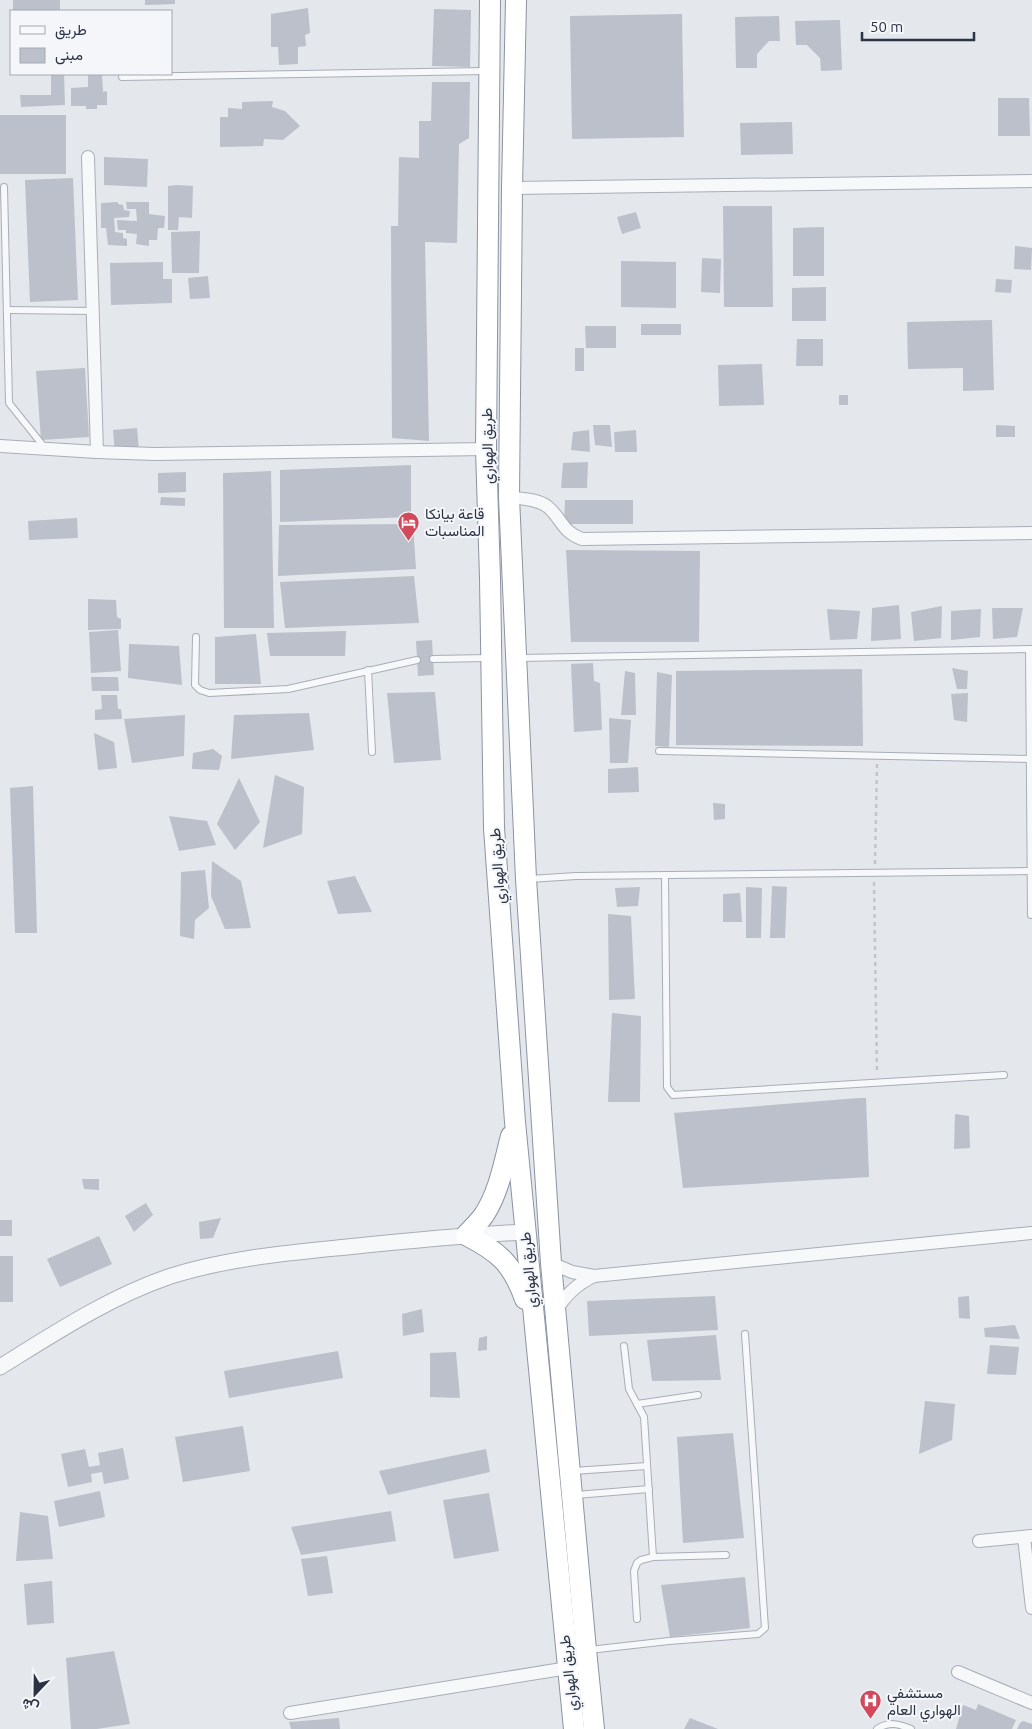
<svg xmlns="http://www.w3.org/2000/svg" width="1032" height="1729" font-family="Ubuntu,Vazirmatn,sans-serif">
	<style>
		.building { fill: #bbc0ca }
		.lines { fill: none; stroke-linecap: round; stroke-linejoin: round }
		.service-casing { stroke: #a9aeb7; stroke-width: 8 }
		.minor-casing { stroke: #a9aeb7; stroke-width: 14 }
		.tertiary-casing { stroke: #a9aeb7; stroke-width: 17 }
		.trunk-casing { stroke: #8b94a3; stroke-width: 22 }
		.path { stroke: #c2c5cb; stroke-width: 2.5; stroke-dasharray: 4 4; stroke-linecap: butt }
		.service { stroke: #f7f8fa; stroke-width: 6 }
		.minor { stroke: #f7f8fa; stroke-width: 12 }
		.tertiary { stroke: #f7f8fa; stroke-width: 15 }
		.trunk { stroke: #fff; stroke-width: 20 }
		.labels { text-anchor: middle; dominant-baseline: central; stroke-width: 4; stroke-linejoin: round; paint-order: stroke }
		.street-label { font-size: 15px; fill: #2b3445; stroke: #f4f6f9 }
		.poi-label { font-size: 15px; fill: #2b3445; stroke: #f4f6f9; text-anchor: start }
	</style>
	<rect width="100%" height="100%" fill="#e4e7ec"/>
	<!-- building -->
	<g class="building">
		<rect x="13" y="0" width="47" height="11"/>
		<path d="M145 0H175V4L145 5Z"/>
		<path d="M308 8 310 33 305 35 306 46 298 47V64L279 65 278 47H271V14Z"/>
		<path d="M434 9 471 10 470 67 432 66Z"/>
		<path d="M682 14 684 137 572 139 570 16Z"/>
		<path d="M779 16 780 41H769L757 54V68H736L735 17Z"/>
		<path d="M840 20 842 70 821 71 820 58 807 45H796L795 21Z"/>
		<path d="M51 74H64L65 105 21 107 20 95H51Z"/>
		<path d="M88 74H102L103 92 107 91V105H97V109H86V106H71V88L88 87Z"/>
		<path d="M432 82H470L469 138 459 144 457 243 425 242 429 441 392 438 391 226H398L399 157 419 158V121H431Z"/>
		<path d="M998 98H1029L1030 136H998Z"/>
		<path d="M273 101 272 107 285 111 300 126 283 140 264 139 263 146 220 147V117H228V108L242 109V102Z"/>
		<rect x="0" y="115" width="66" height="59"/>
		<path d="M792 122 793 154 741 155 740 123Z"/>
		<path d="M104 157 148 159 147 187 104 185Z"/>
		<path d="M73 178 78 300 30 302 25 180Z"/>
		<path d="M178 185 193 186 192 218 179 217 178 230H168V186Z"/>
		<path d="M118 202V204L123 205 124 210 130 211 129 217 114 218 115 232 123 233V238L127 239V246L108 245 106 228H101V203Z"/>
		<path d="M126 202H149V214L165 216 164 228H158L157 240H149V246L136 244 137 234 126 233V230H118L117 220 137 221 136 209H127Z"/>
		<path d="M723 206H772L773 307H724Z"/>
		<path d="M636 212 641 228 622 234 617 217Z"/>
		<path d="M824 227V276H793V228Z"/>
		<path d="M200 231 199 273H172L171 232Z"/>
		<path d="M1015 246 1032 248 1031 270 1014 269Z"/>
		<path d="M702 258 721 259 720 293 701 292Z"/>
		<path d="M621 261 676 262V308L621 307Z"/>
		<path d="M163 262V279H172V303L111 305 110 263Z"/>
		<path d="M208 276 210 298 190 299 188 278Z"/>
		<path d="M996 279 1012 280 1011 293 995 292Z"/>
		<path d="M826 287V321H792V288Z"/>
		<path d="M992 320 994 390 963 391V368L908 369 907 322Z"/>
		<rect x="641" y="324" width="40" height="11"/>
		<path d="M585 326H616V348H586Z"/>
		<path d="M797 339H823V366H796Z"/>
		<rect x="575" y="348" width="9" height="23"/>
		<path d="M762 364 764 405 719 406 718 365Z"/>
		<path d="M85 368 89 437 41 440 36 371Z"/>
		<rect x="839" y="395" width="9" height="10"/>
		<path d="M593 425H610L612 447 595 445Z"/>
		<path d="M996 425 1015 426V437H996Z"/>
		<path d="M137 428 139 450 115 452 113 430Z"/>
		<path d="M589 430 590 452 571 450 573 432Z"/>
		<path d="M636 430 637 452H615L614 432Z"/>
		<path d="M588 462 587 488H561L563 463Z"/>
		<path d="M411 465V517L280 522V470Z"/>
		<path d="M271 471 274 628H224L223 473Z"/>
		<path d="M186 472V492L158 493V473Z"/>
		<path d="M161 497 185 498V506L160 505Z"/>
		<path d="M565 500H633V524H564Z"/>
		<path d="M77 518 78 538 29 540 28 521Z"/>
		<path d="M413 524 416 569 278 576 279 525Z"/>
		<path d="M566 550 700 551 699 642H571Z"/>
		<path d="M414 576 419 623 285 628 280 582Z"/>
		<path d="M88 599 116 600 117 617 121 619V629L88 630Z"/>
		<path d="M899 605 901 639 871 641 872 608Z"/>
		<path d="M942 606 941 638 914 641 911 612Z"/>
		<path d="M992 608H1023L1017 637 993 639Z"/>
		<path d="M827 609 860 611 857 639 830 640Z"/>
		<path d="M981 609 980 637 951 640V611Z"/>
		<path d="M118 630 121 671 91 673 89 632Z"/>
		<path d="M346 631 345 656H270L267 633Z"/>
		<path d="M256 634 261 684H215V637Z"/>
		<path d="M432 640 434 675 418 676 416 641Z"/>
		<path d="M129 644 179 646 182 685 128 678Z"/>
		<path d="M593 663 594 681 600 683 602 730 574 732 571 664Z"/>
		<path d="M952 668 968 671 967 689H957Z"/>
		<path d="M862 669 863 746 676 745V671Z"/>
		<path d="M625 671 635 673 636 715H621Z"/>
		<path d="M657 672 672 675 669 747 655 746Z"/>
		<path d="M91 677H118L119 691H92Z"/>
		<path d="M435 692 441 760 394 763 387 693Z"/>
		<path d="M968 693 967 722 954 720 951 694Z"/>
		<path d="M101 695H117L118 709H121L122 719 95 720V710L102 709Z"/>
		<path d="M309 713 314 750 231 759 234 715Z"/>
		<path d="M185 715 184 756 132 763 124 719Z"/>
		<path d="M609 718 631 720 628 763H610Z"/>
		<path d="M94 733 114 742 117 768 98 770Z"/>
		<path d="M213 749 222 756 219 770 192 769 193 753Z"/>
		<path d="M638 767 639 792 608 793V769Z"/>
		<path d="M275 775 304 787 302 834 263 848Z"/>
		<path d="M239 778 260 822 235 850 217 824Z"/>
		<path d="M33 786 37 933H15L10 788Z"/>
		<path d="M713 803 725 804V819L714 820Z"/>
		<path d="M169 816 207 821 216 845 179 851Z"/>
		<path d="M212 861 241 881 251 928 225 929 211 896Z"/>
		<path d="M205 870 209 908 195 920 194 939 180 936 181 872Z"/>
		<path d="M355 876 372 912 338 914 327 881Z"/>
		<path d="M772 886 787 887 785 938H770Z"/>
		<path d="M640 887 638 906 617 907 615 888Z"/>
		<path d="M746 887 762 888 761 938H746Z"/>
		<path d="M740 893 742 922H723V894Z"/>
		<path d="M608 914 631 916 635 999 609 1000Z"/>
		<path d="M612 1013 641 1016 640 1102H608Z"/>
		<path d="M859 1098H866L869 1177 683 1188 674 1113Z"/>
		<path d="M955 1114 969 1116 970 1148 954 1149Z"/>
		<path d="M82 1179H99V1190L84 1189Z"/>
		<path d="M146 1203 153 1215 134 1232 125 1216Z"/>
		<path d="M221 1218 213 1238 200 1239 199 1222Z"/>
		<rect x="0" y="1220" width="12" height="16"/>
		<path d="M99 1236 112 1264 60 1287 47 1259Z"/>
		<rect x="0" y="1256" width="13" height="46"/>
		<path d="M715 1296 718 1330 589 1336 587 1301Z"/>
		<path d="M969 1296 970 1319 959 1318 958 1297Z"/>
		<path d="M422 1309 424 1332 403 1336 402 1314Z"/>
		<path d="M1015 1325 1020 1339 985 1337 984 1328Z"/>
		<path d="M716 1335 721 1380 652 1381 647 1340Z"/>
		<path d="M487 1336V1350L478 1351 479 1338Z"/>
		<path d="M990 1345 1019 1347 1016 1375 987 1374Z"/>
		<path d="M338 1351 343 1378 229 1398 224 1371Z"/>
		<path d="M456 1352 460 1398 430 1397V1353Z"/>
		<path d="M925 1401 955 1404 952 1440 919 1454Z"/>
		<path d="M243 1426 250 1471 183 1482 175 1437Z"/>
		<path d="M733 1433 744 1538 683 1543 677 1437Z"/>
		<path d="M123 1448 129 1479 104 1484 102 1472 91 1474 92 1482 68 1487 61 1454 85 1449 89 1467 100 1465 98 1453Z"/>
		<path d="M486 1449 490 1472 388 1495 379 1471Z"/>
		<path d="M100 1491 105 1517 59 1527 54 1501Z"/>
		<path d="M489 1493 499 1551 454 1559 443 1500Z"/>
		<path d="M391 1511 396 1541 301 1555 291 1527Z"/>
		<path d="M20 1512 48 1516 53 1559 16 1561Z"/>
		<path d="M327 1556 333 1593 308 1596 301 1559Z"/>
		<path d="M745 1577 750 1628 670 1637 661 1585Z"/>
		<path d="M52 1581 54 1623 27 1625 24 1584Z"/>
		<path d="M114 1651 130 1724 97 1729H71L66 1658Z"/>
		<path d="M978 1704 1016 1720 1012 1729H956L963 1705 976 1710Z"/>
		<path d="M339 1718 340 1729H291L289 1722Z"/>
		<path d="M690 1718 718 1729H684Z"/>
		<path d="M1023 1721 1032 1724V1729H1017L1020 1723Z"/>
	</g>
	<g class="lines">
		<defs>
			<g id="service">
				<path d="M122 77 486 71"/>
				<path d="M4 187 9 403 45 448"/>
				<path d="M7 310 93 311"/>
				<path d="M196 637 195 685 200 690 209 693 288 689 417 660"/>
				<path d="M1029 649 1031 915"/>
				<path d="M518 658 1032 649"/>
				<path d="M433 659 488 658"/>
				<path d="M368 670 372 752"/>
				<path d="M659 751 1030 759"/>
				<path d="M665 875 667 1087 673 1095 1004 1075"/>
				<path d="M529 879 576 876 1031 871"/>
				<path d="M624 1346 629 1389 644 1417 653 1557"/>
				<path d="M637 1404 698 1395"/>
				<path d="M573 1471 647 1466"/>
				<path d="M576 1495 649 1489"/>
				<path d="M637 1619 634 1571 637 1563 641 1560 653 1557 726 1555"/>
				<path d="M589 1650 669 1641 758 1634 765 1628 745 1334"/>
				<path d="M877 1729C889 1721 899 1724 911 1729"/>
			</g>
			<g id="minor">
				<path d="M88 157 97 452"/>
				<path d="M512 188 1032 181"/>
				<path d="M0 446 97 452 155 454 486 449"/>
				<path d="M509 497C522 499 538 499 548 507 562 519 562 532 582 539L1032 533"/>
				<path d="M551 1263 572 1272 594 1276 1032 1233"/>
				<path d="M556 1311C565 1295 577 1284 594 1276"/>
				<path d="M1024 1537 1032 1608"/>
				<path d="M979 1541 1031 1536"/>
				<path d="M958 1672 1032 1703"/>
				<path d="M290 1713 568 1668"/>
			</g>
			<path id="tertiary" d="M0 1367C55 1333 109 1297 171 1276 228 1258 287 1253 347 1247 406 1241 465 1235 525 1232"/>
			<g id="trunk">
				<path d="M490 0 486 449 490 578 494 828 515 1122 574 1729"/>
				<path d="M516 0 512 188 509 497 526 879 551 1263 586 1650 594 1729"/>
				<path d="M511 1136C504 1163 499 1192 484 1215 479 1222 472 1229 466 1235 499 1252 512 1263 525 1299"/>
			</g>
		</defs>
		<!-- service casing -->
		<use href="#service" class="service-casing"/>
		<!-- minor casing -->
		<use href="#minor" class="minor-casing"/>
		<!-- tertiary casing -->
		<use href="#tertiary" class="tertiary-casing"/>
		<!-- trunk casing -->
		<use href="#trunk" class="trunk-casing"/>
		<!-- path -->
		<g class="path">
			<path d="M875 864 877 764"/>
			<path d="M874 882 877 1074"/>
		</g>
		<!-- service -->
		<use href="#service" class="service"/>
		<!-- minor -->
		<use href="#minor" class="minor"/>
		<!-- tertiary -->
		<use href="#tertiary" class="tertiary"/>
		<!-- trunk -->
		<use href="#trunk" class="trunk"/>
	</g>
	<!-- icons -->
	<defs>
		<symbol id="hotel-pin" viewBox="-11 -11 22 30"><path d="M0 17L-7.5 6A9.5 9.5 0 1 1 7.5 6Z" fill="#d1495b" stroke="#f4f6f9"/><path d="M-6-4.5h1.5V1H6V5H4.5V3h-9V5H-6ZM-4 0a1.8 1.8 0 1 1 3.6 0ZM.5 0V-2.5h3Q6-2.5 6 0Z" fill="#fff"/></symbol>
		<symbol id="hospital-pin" viewBox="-11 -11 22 30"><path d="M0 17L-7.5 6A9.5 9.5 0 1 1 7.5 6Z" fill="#d1495b" stroke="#f4f6f9"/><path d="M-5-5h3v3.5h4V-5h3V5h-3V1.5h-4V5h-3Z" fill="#fff"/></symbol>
	</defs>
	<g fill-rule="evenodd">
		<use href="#hotel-pin" x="396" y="510" width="25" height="34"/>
		<use href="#hospital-pin" x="858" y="1688" width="25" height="34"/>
	</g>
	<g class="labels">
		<!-- street labels -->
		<g class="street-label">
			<text transform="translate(487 446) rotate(-91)">طريق الهواري</text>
			<text transform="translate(497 866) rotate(-94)">طريق الهواري</text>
			<text transform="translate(528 1270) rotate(-95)">طريق الهواري</text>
			<text transform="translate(568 1673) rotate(-96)">طريق الهواري</text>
		</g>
		<!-- poi labels -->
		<g class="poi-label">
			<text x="425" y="513">قاعة بيانكا<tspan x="425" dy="17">المناسبات</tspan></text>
			<text x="887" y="1692">مستشفي<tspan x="887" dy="17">الهواري العام</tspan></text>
		</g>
	</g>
	<!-- legend -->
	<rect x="10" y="10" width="162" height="65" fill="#f4f6f9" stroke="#a4a8b1"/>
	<rect x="20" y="26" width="25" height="8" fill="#f7f8fa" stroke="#a4a8b1"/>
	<text x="55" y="35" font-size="15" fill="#2b3445">طريق</text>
	<rect x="20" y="48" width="25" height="15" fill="#bbc0ca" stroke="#a4a8b1"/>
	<text x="55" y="60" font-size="15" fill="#2b3445">مبنى</text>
	<!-- north arrow -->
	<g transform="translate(35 1694) rotate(202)" stroke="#f4f6f9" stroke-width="4" paint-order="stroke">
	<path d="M0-4L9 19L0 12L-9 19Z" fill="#2b3445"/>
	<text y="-8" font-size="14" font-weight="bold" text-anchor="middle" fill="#2b3445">ش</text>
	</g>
	<!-- scale -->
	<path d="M862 32v8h112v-8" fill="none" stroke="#2b3445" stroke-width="2.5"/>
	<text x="870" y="32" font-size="15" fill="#2b3445" stroke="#f4f6f9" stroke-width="4" paint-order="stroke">50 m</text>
</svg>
